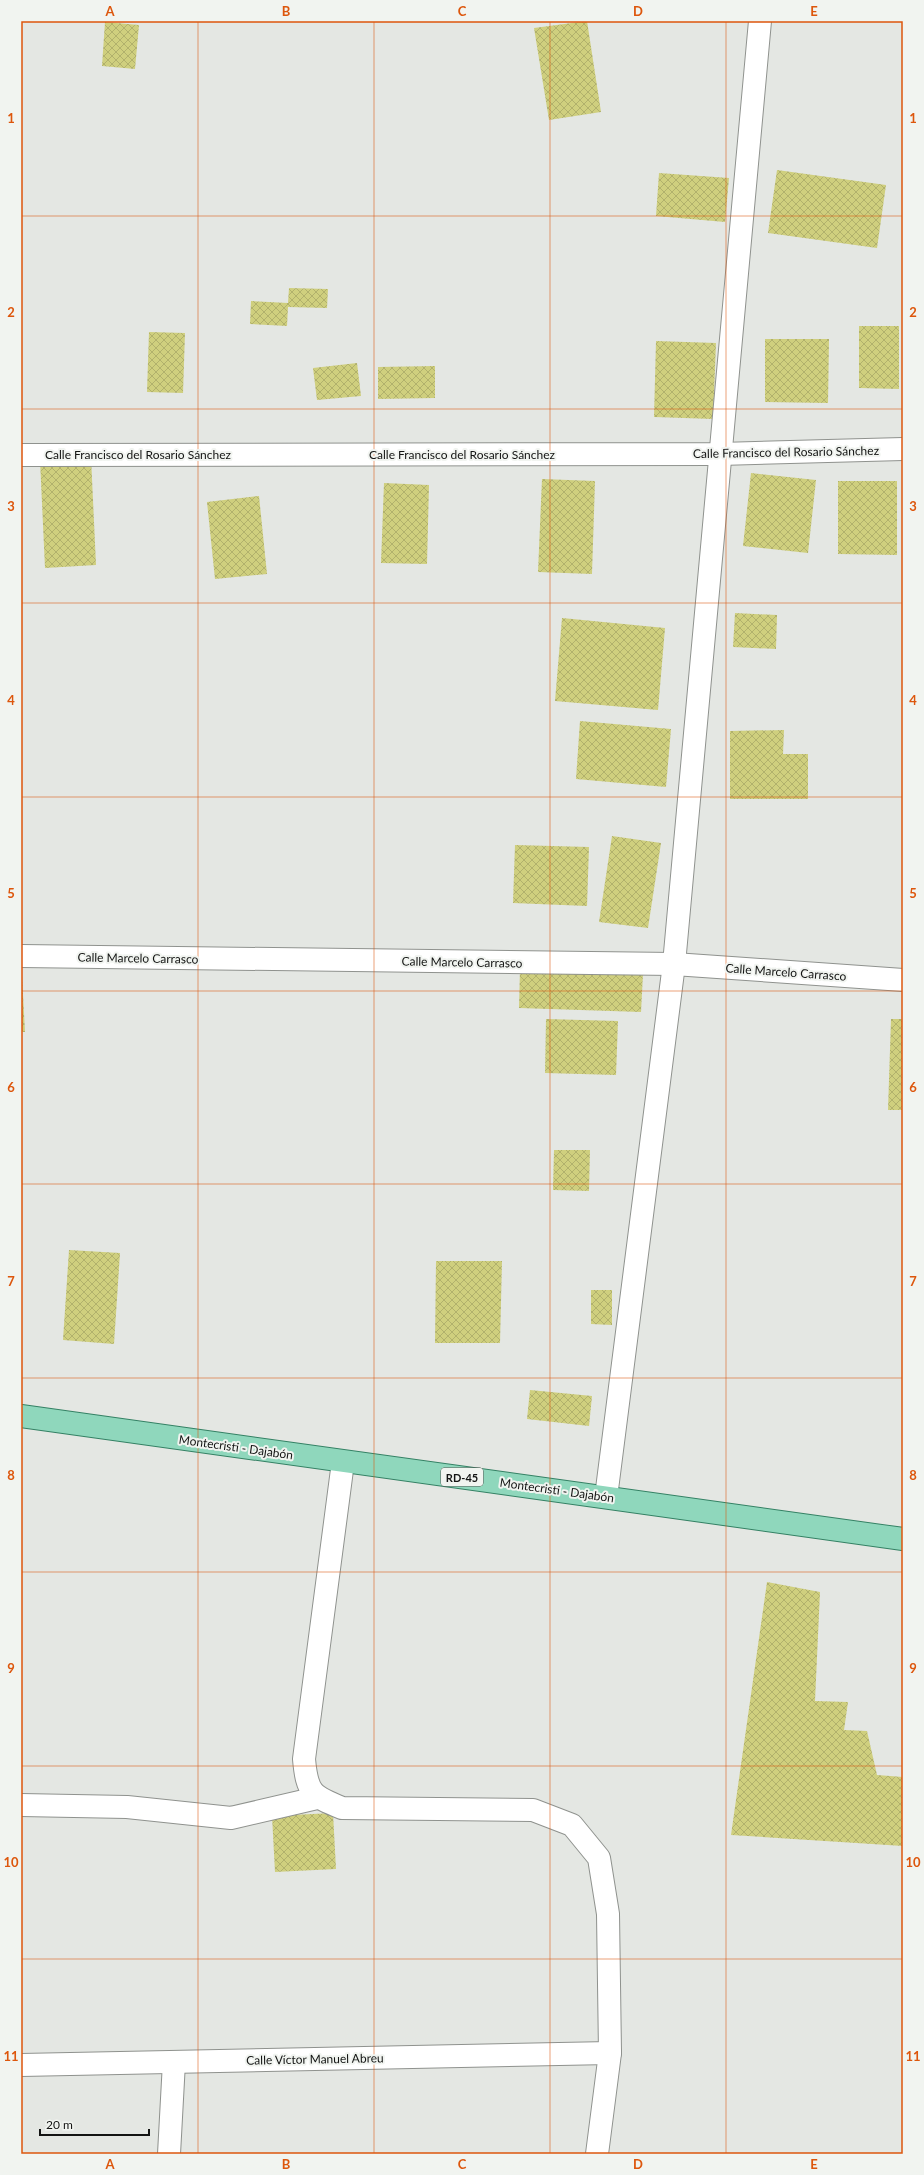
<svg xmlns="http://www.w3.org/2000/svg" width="924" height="2175" font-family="Lato,sans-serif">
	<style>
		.building { fill: url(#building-cross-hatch) }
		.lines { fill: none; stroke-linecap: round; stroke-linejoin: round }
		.minor-casing { stroke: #8f928e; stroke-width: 24 }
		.primary-casing { stroke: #348164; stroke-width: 24 }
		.minor { stroke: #fff; stroke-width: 22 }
		.primary { stroke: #8fd7bc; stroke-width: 22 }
		.grid { fill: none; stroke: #dd560c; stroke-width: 1; stroke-opacity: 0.55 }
		.labels { text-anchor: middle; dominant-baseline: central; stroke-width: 4; stroke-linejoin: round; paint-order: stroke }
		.shield { fill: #f1f4f0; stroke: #565755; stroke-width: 1 }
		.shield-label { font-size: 11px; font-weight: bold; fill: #131413 }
		.street-label { font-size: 12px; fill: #131413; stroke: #f1f4f0 }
		.neatline { fill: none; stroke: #dd560c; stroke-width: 1.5 }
		.grid-label { font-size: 13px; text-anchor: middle; font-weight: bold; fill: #dd560c }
	</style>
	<defs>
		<pattern id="building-cross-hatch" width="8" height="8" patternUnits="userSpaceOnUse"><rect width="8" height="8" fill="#cfcf7e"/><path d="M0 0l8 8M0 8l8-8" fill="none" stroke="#b1b16c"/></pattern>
	</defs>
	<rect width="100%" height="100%" fill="#e4e7e3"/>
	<!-- building -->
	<g class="building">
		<path d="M587 21 601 112 549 120 534 28Z"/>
		<path d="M105 22 139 25 135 69 102 66Z"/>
		<path d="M777 170 886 185 877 248 768 233Z"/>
		<path d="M659 173 729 178 725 222 656 216Z"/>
		<path d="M289 288 328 289 327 308 288 307 287 326 250 324 251 301 288 303Z"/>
		<path d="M859 326H899V389L859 388Z"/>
		<path d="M149 332 185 333 183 393 147 392Z"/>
		<path d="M765 339H829L828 403 765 402Z"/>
		<path d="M656 341 716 343 713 419 654 417Z"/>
		<path d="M357 363 361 396 317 400 313 368Z"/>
		<path d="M435 366V398L378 399V367Z"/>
		<path d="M91 457 96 565 45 568 40 460Z"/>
		<path d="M751 473 816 480 808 553 743 546Z"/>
		<path d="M542 479 595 481 592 574 538 572Z"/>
		<path d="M838 481H897V555L838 554Z"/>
		<path d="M384 483 429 485 427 564 381 563Z"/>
		<path d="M259 496 267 574 215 579 207 502Z"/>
		<path d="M735 613 777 615 776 649 733 647Z"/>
		<path d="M562 618 665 628 658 710 555 701Z"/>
		<path d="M580 721 671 729 666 787 576 779Z"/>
		<path d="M784 730 783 754H808V799H730V731Z"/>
		<path d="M612 836 661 843 648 928 599 922Z"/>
		<path d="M515 845 589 847 587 906 513 903Z"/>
		<path d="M520 969 643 974 641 1012 519 1008Z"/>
		<path d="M22 976 25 1032H21V977Z"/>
		<path d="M546 1019 618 1021 616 1075 545 1073Z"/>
		<path d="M891 1019H903V1110H888Z"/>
		<path d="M554 1150H590L589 1191 553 1190Z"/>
		<path d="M69 1250 120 1253 114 1344 63 1340Z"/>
		<path d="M436 1261H502L500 1343H435Z"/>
		<path d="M591 1290H612V1325L591 1324Z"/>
		<path d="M530 1390 592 1396 589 1426 527 1419Z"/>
		<path d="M767 1582 820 1592 815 1701 848 1702 844 1730 867 1731 877 1775 903 1777V1846L731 1835Z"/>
		<path d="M333 1813 336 1869 275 1872 272 1816Z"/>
	</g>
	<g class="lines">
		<defs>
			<g id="minor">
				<path d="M21 455 720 454 903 449"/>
				<path d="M21 956 674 964 903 980"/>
				<path d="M343 1462 304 1759C307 1793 312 1796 342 1808L533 1810 572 1825 599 1858 608 1914 610 2053 597 2154"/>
				<path d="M606 1497 674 964 760 21"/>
				<path d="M21 1805 127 1807 231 1818 317 1798"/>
				<path d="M21 2065 610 2053"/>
				<path d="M169 2154 174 2062"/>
			</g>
			<path id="primary" d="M21 1416 903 1539"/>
		</defs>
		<!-- minor casing -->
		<use href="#minor" class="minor-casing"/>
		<!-- primary casing -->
		<use href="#primary" class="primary-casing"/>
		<!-- minor -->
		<use href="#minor" class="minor"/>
		<!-- primary -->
		<use href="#primary" class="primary"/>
	</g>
	<!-- grid -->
	<path class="grid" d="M198 21V2154M374 21V2154M550 21V2154M726 21V2154M21 216H903M21 409H903M21 603H903M21 797H903M21 991H903M21 1184H903M21 1378H903M21 1572H903M21 1766H903M21 1959H903"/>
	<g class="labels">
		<!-- shield labels -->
		<rect class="shield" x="441" y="1468" width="42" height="18" rx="3"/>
		<g class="shield-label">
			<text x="462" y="1477">RD-45</text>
		</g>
		<!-- street labels -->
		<g class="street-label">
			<text transform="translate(786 452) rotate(-1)">Calle Francisco del Rosario Sánchez</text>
			<text x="138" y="454">Calle Francisco del Rosario Sánchez</text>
			<text x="462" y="454">Calle Francisco del Rosario Sánchez</text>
			<text transform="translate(138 958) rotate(1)">Calle Marcelo Carrasco</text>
			<text transform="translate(462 962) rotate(1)">Calle Marcelo Carrasco</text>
			<text transform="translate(786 972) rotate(4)">Calle Marcelo Carrasco</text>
			<text transform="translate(236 1447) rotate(8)">Montecristi - Dajabón</text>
			<text transform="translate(557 1490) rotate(8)">Montecristi - Dajabón</text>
			<text transform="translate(315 2059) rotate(-1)">Calle Víctor Manuel Abreu</text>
		</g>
	</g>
	<!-- border -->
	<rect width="924" height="2175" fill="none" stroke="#f1f4f0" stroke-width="44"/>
	<!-- scale -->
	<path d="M40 2129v6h109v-6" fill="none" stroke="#131413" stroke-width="2"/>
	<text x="46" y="2129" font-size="12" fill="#131413" stroke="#f1f4f0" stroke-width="3" paint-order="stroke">20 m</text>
	<rect x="22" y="22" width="880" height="2131" class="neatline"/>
	<g class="grid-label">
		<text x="110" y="16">A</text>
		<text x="286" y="16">B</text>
		<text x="462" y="16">C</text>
		<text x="638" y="16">D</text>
		<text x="814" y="16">E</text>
		<text x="11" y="123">1</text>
		<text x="913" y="123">1</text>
		<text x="11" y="317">2</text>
		<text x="913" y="317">2</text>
		<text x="11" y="511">3</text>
		<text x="913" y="511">3</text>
		<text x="11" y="705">4</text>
		<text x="913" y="705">4</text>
		<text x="11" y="898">5</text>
		<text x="913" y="898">5</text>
		<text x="11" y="1092">6</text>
		<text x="913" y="1092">6</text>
		<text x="11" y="1286">7</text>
		<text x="913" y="1286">7</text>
		<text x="11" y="1480">8</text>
		<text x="913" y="1480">8</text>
		<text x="11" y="1673">9</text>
		<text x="913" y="1673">9</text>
		<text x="11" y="1867">10</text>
		<text x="913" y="1867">10</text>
		<text x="11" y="2061">11</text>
		<text x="913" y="2061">11</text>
		<text x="110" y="2169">A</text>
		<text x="286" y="2169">B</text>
		<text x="462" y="2169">C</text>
		<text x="638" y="2169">D</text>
		<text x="814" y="2169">E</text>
	</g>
</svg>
